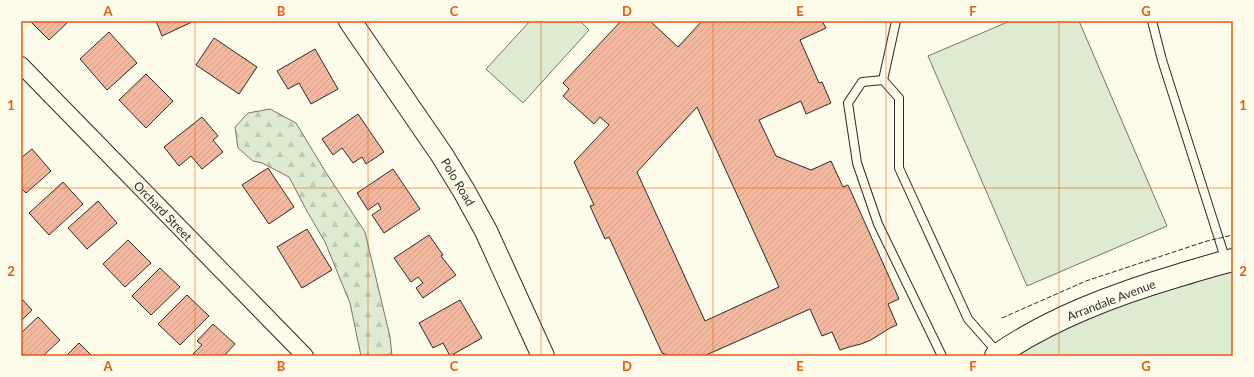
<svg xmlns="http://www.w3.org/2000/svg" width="1254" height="377" font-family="Lato,sans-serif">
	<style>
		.green { fill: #deebd1; stroke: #74746e }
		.forest { fill: url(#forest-firs); stroke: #74746e }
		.building { fill: url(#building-hatch); stroke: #2b2b2b; fill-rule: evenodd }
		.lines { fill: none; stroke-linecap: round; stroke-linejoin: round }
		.lane-casing { stroke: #2b2b2b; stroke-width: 10 }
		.street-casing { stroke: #2b2b2b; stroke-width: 18 }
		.secondary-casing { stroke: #2b2b2b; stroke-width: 24 }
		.lane { stroke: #fdfbea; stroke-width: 8 }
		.street { stroke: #fdfbea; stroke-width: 16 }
		.secondary { stroke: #fdfbea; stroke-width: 22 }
		.fence { stroke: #2b2b2b; stroke-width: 1; stroke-dasharray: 5 2; stroke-linecap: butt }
		.grid { fill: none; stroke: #e8590c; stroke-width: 1; stroke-opacity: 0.55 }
		.labels { text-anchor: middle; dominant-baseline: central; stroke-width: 3; stroke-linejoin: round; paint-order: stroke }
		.street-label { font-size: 12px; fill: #2b2b2b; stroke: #fdfbea }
		.neatline { fill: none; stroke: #e8590c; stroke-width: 1.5 }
		.grid-label { font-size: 13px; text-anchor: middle; font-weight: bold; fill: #e8590c }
	</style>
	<defs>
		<pattern id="forest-firs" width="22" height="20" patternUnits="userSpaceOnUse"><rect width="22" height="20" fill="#deebd1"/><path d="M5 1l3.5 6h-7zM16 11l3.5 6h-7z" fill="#bfcab4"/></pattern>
		<pattern id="building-hatch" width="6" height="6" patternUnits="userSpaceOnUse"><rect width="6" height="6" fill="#f2b8a0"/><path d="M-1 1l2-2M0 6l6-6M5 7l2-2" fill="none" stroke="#d09e8a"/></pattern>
	</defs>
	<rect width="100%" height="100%" fill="#fdfbea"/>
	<!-- green -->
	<g class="green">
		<path d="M530 21H580L589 30 523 103 486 69Z"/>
		<path d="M1010 21H1079L1167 226 1027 286 928 56Z"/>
		<path d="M1233 260V356H996Z"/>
	</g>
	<!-- forest -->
	<path class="forest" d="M270 109 296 123 325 171 365 232 390 337 392 356H361L350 303 325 242 308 213 289 177 262 163 253 161 238 148 235 127 248 113Z"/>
	<!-- building -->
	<g class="building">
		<path d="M30 21H69L49 40Z"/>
		<path d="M156 21H194L162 36Z"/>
		<path d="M621 21H650L678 47 702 21H809L810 22 812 21H822L826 28 800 40 819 83 822 82 831 103 806 114 801 101 759 120 776 156 811 170 831 161 843 187 848 185 899 299 888 304 897 325 890 328 871 340 861 344 849 347 840 350 832 332 822 336 810 309 704 356H670L662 353 609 237 605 239 590 206 594 205 574 162 609 125 600 117 594 124 563 96 569 89 563 83ZM697 107 779 287 705 321 637 172Z"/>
		<path d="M109 32 137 63 107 90 80 59Z"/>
		<path d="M214 38 257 67 239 94 196 65Z"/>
		<path d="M315 49 338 89 311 104 299 83 288 89 277 71Z"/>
		<path d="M146 74 173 101 146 128 119 100Z"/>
		<path d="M358 114 384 152 366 164 362 157 353 163 342 148 333 155 322 139Z"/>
		<path d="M202 117 218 136 213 140 223 152 202 169 191 156 179 166 164 147Z"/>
		<path d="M32 149 51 171 26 193 21 188V158Z"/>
		<path d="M268 168 294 207 269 224 242 185Z"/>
		<path d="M393 169 420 209 384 233 372 215 381 209 378 203 368 210 357 193Z"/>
		<path d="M63 182 83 204 49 235 29 213Z"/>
		<path d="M98 201 117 223 87 249 68 228Z"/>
		<path d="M307 229 332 270 302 288 277 247Z"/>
		<path d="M429 235 443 255 441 256 456 275 423 298 416 288 423 283 418 277 411 282 394 258Z"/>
		<path d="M128 240 151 263 125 287 103 264Z"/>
		<path d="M160 268 180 287 151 315 132 296Z"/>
		<path d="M187 295 209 316 180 345 158 324Z"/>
		<path d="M21 298 32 310 21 321Z"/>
		<path d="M460 300 482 338 450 356 443 343 433 348 419 323Z"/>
		<path d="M38 317 60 340 43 356H25L21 352V333Z"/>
		<path d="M213 324 235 344 224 356H196L193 354 202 345 197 341Z"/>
		<path d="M79 343 92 356H66Z"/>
	</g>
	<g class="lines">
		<defs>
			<g id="lane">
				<path d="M1152 21 1162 60 1226 261"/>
				<path d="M883 80 896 21"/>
				<path d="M942 356 878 224 857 163 848 103 862 82 883 80 899 98V168L968 319 998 353"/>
			</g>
			<path id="street" d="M21 65 305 356"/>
			<g id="secondary">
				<path d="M350 21 442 155 464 191 486 231 543 356"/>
				<path d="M996 356C1051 318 1116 294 1180 275 1198 270 1215 264 1233 260"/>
			</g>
		</defs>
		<!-- lane casing -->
		<use href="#lane" class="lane-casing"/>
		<!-- street casing -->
		<use href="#street" class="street-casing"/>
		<!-- secondary casing -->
		<use href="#secondary" class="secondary-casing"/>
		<!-- lane -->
		<use href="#lane" class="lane"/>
		<!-- street -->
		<use href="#street" class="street"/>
		<!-- secondary -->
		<use href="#secondary" class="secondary"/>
		<!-- fence -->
		<path class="fence" d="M1002 318 1086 281 1207 241 1233 235"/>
	</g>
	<!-- grid -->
	<path class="grid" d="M195 21V356M368 21V356M541 21V356M713 21V356M886 21V356M1059 21V356M21 188H1233"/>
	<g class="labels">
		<!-- street labels -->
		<g class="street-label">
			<text transform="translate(458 182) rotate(59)">Polo Road</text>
			<text transform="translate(163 211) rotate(46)">Orchard Street</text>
			<text transform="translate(1111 300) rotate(-21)">Arrandale Avenue</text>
		</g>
	</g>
	<!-- border -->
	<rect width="1254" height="377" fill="none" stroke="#fdfbea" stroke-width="44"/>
	<rect x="22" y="22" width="1210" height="333" class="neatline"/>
	<g class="grid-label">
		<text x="108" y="16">A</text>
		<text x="281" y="16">B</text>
		<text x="454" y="16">C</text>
		<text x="627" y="16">D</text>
		<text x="800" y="16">E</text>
		<text x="973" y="16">F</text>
		<text x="1146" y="16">G</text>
		<text x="11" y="110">1</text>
		<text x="1243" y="110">1</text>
		<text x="11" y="276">2</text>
		<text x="1243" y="276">2</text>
		<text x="108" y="371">A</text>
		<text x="281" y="371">B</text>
		<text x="454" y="371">C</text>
		<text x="627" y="371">D</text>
		<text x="800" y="371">E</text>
		<text x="973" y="371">F</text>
		<text x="1146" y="371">G</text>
	</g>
</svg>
